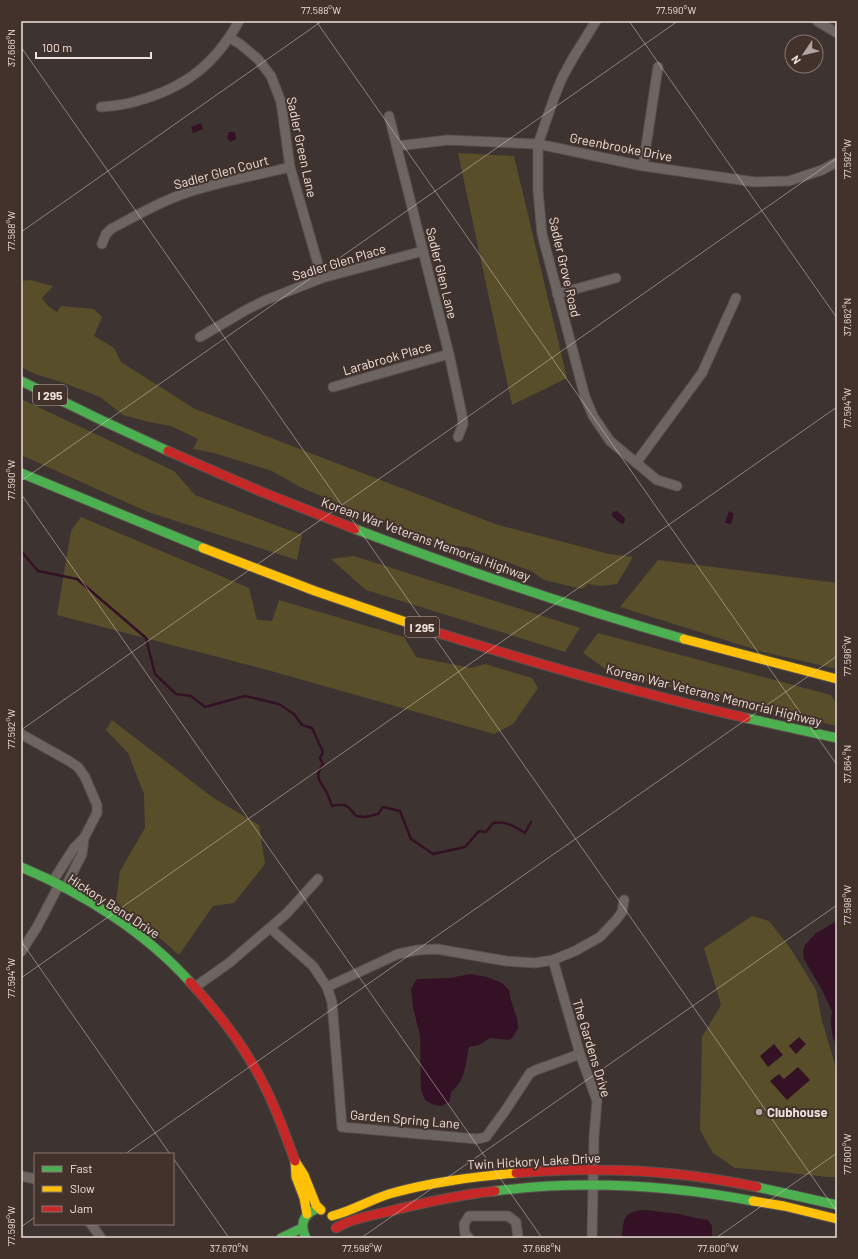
<svg xmlns="http://www.w3.org/2000/svg" width="858" height="1259" font-family="Barlow,sans-serif">
	<style>
		.green { fill: #584e2a }
		.water { fill: #351125 }
		.lines { fill: none; stroke-linecap: round; stroke-linejoin: round }
		.stream { stroke: #351125; stroke-width: 2.5 }
		.street-casing { stroke: #58504c; stroke-width: 11 }
		.fast-casing { stroke: #58504c; stroke-width: 11 }
		.slow-casing { stroke: #58504c; stroke-width: 11 }
		.jam-casing { stroke: #58504c; stroke-width: 11 }
		.street { stroke: #6d6562; stroke-width: 9 }
		.fast { stroke: #4caf50; stroke-width: 9 }
		.slow { stroke: #ffc107; stroke-width: 9 }
		.jam { stroke: #c62828; stroke-width: 9 }
		.ticks { fill: none; stroke: #ede1dc; stroke-width: 1; stroke-opacity: 0.45 }
		.poi-dot { fill: #afa4a0; stroke: #43312b; stroke-width: 1.5 }
		.labels { text-anchor: middle; dominant-baseline: central; stroke-width: 4; stroke-linejoin: round; paint-order: stroke }
		.shield { fill: #43312b; stroke: #baaca7; stroke-width: 1 }
		.shield-label { font-size: 12px; font-weight: bold; fill: #ede1dc }
		.street-label { font-size: 13px; fill: #ede1dc; stroke: #43312b }
		.poi-label { font-size: 13px; font-weight: bold; fill: #ede1dc; stroke: #43312b; text-anchor: start }
		.neatline { fill: none; stroke: #ede1dc; stroke-width: 1.5 }
		.ticks-label { font-size: 10px; text-anchor: middle; fill: #ede1dc }
	</style>
	<rect width="100%" height="100%" fill="#3d3431"/>
	<!-- green -->
	<g class="green">
		<path d="M458 153 514 156 567 378 512 405Z"/>
		<path d="M30 280 53 286 42 298 48 306 57 312 61 306 94 309 102 317 94 336 114 348 121 362 195 409 498 525 609 554 633 557 617 584 600 586 588 584 582 589 544 580 531 571 467 547 444 545 383 522 300 487 272 471 214 453 193 449 198 439 171 426 149 422 123 415 100 397 64 383 35 374 21 367V281Z"/>
		<path d="M21 399 174 471 195 495 302 535 297 560 148 512 21 455Z"/>
		<path d="M81 517 249 588 257 620 272 621 279 600 404 637 416 657 471 668 485 664 532 678 538 688 513 724 494 734 264 669 57 615 71 531Z"/>
		<path d="M354 556 580 628 565 652 366 590 331 559Z"/>
		<path d="M658 560 837 583V669L763 652 620 607Z"/>
		<path d="M598 633 831 695 837 705V726L611 673 583 653Z"/>
		<path d="M112 720 212 797 259 825 265 864 234 903 213 906 179 955 144 924 116 902 120 871 145 828 144 794 128 753 106 730Z"/>
		<path d="M752 916 769 921 791 949 816 990 822 1021 837 1071V1177H828L772 1171 735 1168 713 1153 700 1130 702 1037 721 1005 704 948Z"/>
	</g>
	<!-- water -->
	<g class="water">
		<path d="M201 123 203 129 193 133 191 127Z"/>
		<path d="M229 132H235L236 139 231 142 227 138Z"/>
		<path d="M617 511 625 518V521L623 524 620 523 612 516V512Z"/>
		<path d="M729 511 734 514 731 524 725 523Z"/>
		<path d="M837 921V1052L832 1033 831 1022 832 1011 822 990 804 959 803 951 805 945 816 933Z"/>
		<path d="M471 974 487 977 502 983 509 990 511 1001 517 1018 518 1028 513 1037 509 1040 490 1038 479 1045 469 1047C465 1064 466 1081 451 1092L450 1101 442 1106 434 1105 425 1100 421 1090 420 1036 413 1007 411 989 417 979 449 978Z"/>
		<path d="M799 1037 806 1044 796 1054 789 1046Z"/>
		<path d="M774 1044 783 1055 768 1067 760 1056Z"/>
		<path d="M798 1067 810 1080 787 1100 770 1081 779 1074 784 1079Z"/>
		<path d="M646 1210 679 1214 696 1218 708 1220 712 1226V1237L622 1238C623 1218 624 1211 646 1210Z"/>
	</g>
	<g class="lines">
		<!-- stream -->
		<path class="stream" d="M21 551 38 571 77 579 146 638 155 674 176 694 191 696 205 707 245 696 279 704 294 714 302 725 312 728 323 752 320 758 323 764C313 778 321 781 327 793 329 797 330 802 332 806 345 803 348 805 356 816L365 817 378 814 383 807 400 811 411 839 433 854 465 847 479 831 486 832 493 823C506 821 514 826 525 833L531 822"/>
		<defs>
			<g id="street">
				<path d="M596 21 573 58 562 78 554 98 538 144V191L542 234 585 397 593 416 610 441 657 480 677 486"/>
				<path d="M817 21 837 33"/>
				<path d="M230 38 240 44 258 59 271 76 281 102 290 167 322 278"/>
				<path d="M101 107C112 106 125 105 137 101 184 88 215 65 239 21"/>
				<path d="M389 116 449 354 462 415 463 424 458 437"/>
				<path d="M397 146 448 140 538 144 643 166 755 182 789 181 822 170 837 162"/>
				<path d="M643 166 658 67"/>
				<path d="M102 244 106 234 111 229C134 217 157 203 183 194 217 182 255 176 290 167"/>
				<path d="M557 294 616 278"/>
				<path d="M200 337 246 310 266 300 322 278 423 251"/>
				<path d="M333 387 449 354"/>
				<path d="M636 463 702 373 736 298"/>
				<path d="M21 734 69 761 78 767 85 777 97 805V813L84 838"/>
				<path d="M53 881 74 848 84 838 82 854 65 888"/>
				<path d="M270 928 313 966 327 987 332 1002 342 1127 477 1139 486 1137 505 1111 530 1073 536 1070 580 1054"/>
				<path d="M21 952 37 927 59 885"/>
				<path d="M553 960 580 1054 597 1101 594 1136 592 1238"/>
				<path d="M195 987 229 963 286 914 318 879"/>
				<path d="M327 987 398 954 418 950 437 949 506 961 535 963 553 960 575 951 600 937 616 920 622 912 624 900"/>
				<path d="M21 1176 35 1179"/>
				<path d="M91 1224 101 1238"/>
				<path d="M469 1238 465 1234 464 1224 469 1216H508L516 1222 518 1238"/>
			</g>
			<g id="fast">
				<path d="M21 381 101 420 168 451"/>
				<path d="M21 473 203 548"/>
				<path d="M355 529C463 570 572 607 684 639"/>
				<path d="M746 718 837 738"/>
				<path d="M21 867C83 893 145 932 190 982"/>
				<path d="M757 1187 837 1205"/>
				<path d="M495 1191C581 1180 669 1185 753 1201"/>
				<path d="M281 1238 302 1228"/>
				<path d="M306 1238C300 1226 302 1216 314 1210"/>
			</g>
			<g id="slow">
				<path d="M203 548 315 591 429 630"/>
				<path d="M684 639 837 679"/>
				<path d="M753 1201 784 1206 837 1219"/>
				<path d="M307 1214 304 1198 296 1177 295 1161 304 1175 316 1205 321 1210"/>
				<path d="M332 1216C352 1211 370 1200 389 1194 431 1182 473 1177 516 1173"/>
			</g>
			<g id="jam">
				<path d="M168 451 262 492 355 529"/>
				<path d="M429 630C534 663 639 693 746 718"/>
				<path d="M190 982C213 1007 236 1035 253 1065 271 1095 283 1128 295 1161"/>
				<path d="M516 1173C543 1171 571 1169 599 1170 652 1170 705 1176 757 1187"/>
				<path d="M336 1228C351 1219 369 1216 386 1212 422 1203 458 1195 495 1191"/>
			</g>
		</defs>
		<!-- street casing -->
		<use href="#street" class="street-casing"/>
		<!-- fast casing -->
		<use href="#fast" class="fast-casing"/>
		<!-- slow casing -->
		<use href="#slow" class="slow-casing"/>
		<!-- jam casing -->
		<use href="#jam" class="jam-casing"/>
		<!-- street -->
		<use href="#street" class="street"/>
		<!-- fast -->
		<use href="#fast" class="fast"/>
		<!-- slow -->
		<use href="#slow" class="slow"/>
		<!-- jam -->
		<use href="#jam" class="jam"/>
	</g>
	<!-- ticks -->
	<path class="ticks" d="M316 21 837 765M629 21 837 318M21 47 837 1212M21 232 322 21M21 481 678 21M21 494 542 1238M21 730 837 158M21 941 170 1154M21 978 837 407M125 1154 837 656M173 1158 229 1238M21 1227 35 1217M361 1238 837 905M716 1238 837 1153"/>
	<!-- markers -->
	<circle class="poi-dot" cx="759" cy="1112" r="4"/>
	<g class="labels">
		<!-- shield labels -->
		<g class="shield">
			<rect x="33" y="385" width="34" height="20" rx="3"/>
			<rect x="405" y="617" width="34" height="20" rx="3"/>
		</g>
		<g class="shield-label">
			<text x="50" y="395">I 295</text>
			<text x="422" y="627">I 295</text>
		</g>
		<!-- street labels -->
		<g class="street-label">
			<text transform="translate(302 147) rotate(78)">Sadler Green Lane</text>
			<text transform="translate(621 147) rotate(11)">Greenbrooke Drive</text>
			<text transform="translate(221 172) rotate(-15)">Sadler Glen Court</text>
			<text transform="translate(339 262) rotate(-17)">Sadler Glen Place</text>
			<text transform="translate(565 267) rotate(77)">Sadler Grove Road</text>
			<text transform="translate(442 273) rotate(76)">Sadler Glen Lane</text>
			<text transform="translate(387 358) rotate(-16)">Larabrook Place</text>
			<text transform="translate(426 539) rotate(20)">Korean War Veterans Memorial Highway</text>
			<text transform="translate(714 695) rotate(14)">Korean War Veterans Memorial Highway</text>
			<text transform="translate(114 906) rotate(33)">Hickory Bend Drive</text>
			<text transform="translate(592 1048) rotate(73)">The Gardens Drive</text>
			<text transform="translate(405 1119) rotate(5)">Garden Spring Lane</text>
			<text transform="translate(534 1161) rotate(-3)">Twin Hickory Lake Drive</text>
		</g>
		<!-- poi labels -->
		<g class="poi-label">
			<text x="767" y="1112">Clubhouse</text>
		</g>
	</g>
	<!-- border -->
	<rect width="858" height="1259" fill="none" stroke="#43312b" stroke-width="44"/>
	<!-- legend -->
	<rect x="34" y="1153" width="140" height="72" fill="#43312b" stroke="#877772"/>
	<rect x="42" y="1166" width="20" height="6" fill="#4caf50" stroke="#877772"/>
	<text x="70" y="1173" font-size="12" fill="#ede1dc">Fast</text>
	<rect x="42" y="1186" width="20" height="6" fill="#ffc107" stroke="#877772"/>
	<text x="70" y="1193" font-size="12" fill="#ede1dc">Slow</text>
	<rect x="42" y="1206" width="20" height="6" fill="#c62828" stroke="#877772"/>
	<text x="70" y="1213" font-size="12" fill="#ede1dc">Jam</text>
	<!-- north arrow -->
	<g transform="translate(804 54) rotate(235)"><circle r="19" fill="#43312b" stroke="#877772"/>
	<path d="M0-3L7 15L0 10L-7 15Z" fill="#afa4a0"/>
	<text y="-6" font-size="11" font-weight="bold" text-anchor="middle" fill="#ede1dc">N</text>
	</g>
	<!-- scale -->
	<path d="M36 52v6h115v-6" fill="none" stroke="#ede1dc" stroke-width="2"/>
	<text x="42" y="52" font-size="12" fill="#ede1dc" stroke="#43312b" stroke-width="3" paint-order="stroke">100 m</text>
	<rect x="22" y="22" width="814" height="1215" class="neatline"/>
	<g class="ticks-label">
		<text x="321" y="14">77.588°W</text>
		<text x="676" y="14">77.590°W</text>
		<text transform="translate(11 48) rotate(-90)" y="4">37.666°N</text>
		<text transform="translate(847 159) rotate(-90)" y="4">77.592°W</text>
		<text transform="translate(11 231) rotate(-90)" y="4">77.588°W</text>
		<text transform="translate(847 317) rotate(-90)" y="4">37.662°N</text>
		<text transform="translate(847 408) rotate(-90)" y="4">77.594°W</text>
		<text transform="translate(11 480) rotate(-90)" y="4">77.590°W</text>
		<text transform="translate(847 656) rotate(-90)" y="4">77.596°W</text>
		<text transform="translate(11 729) rotate(-90)" y="4">77.592°W</text>
		<text transform="translate(847 764) rotate(-90)" y="4">37.664°N</text>
		<text transform="translate(847 905) rotate(-90)" y="4">77.598°W</text>
		<text transform="translate(11 978) rotate(-90)" y="4">77.594°W</text>
		<text transform="translate(847 1154) rotate(-90)" y="4">77.600°W</text>
		<text transform="translate(11 1226) rotate(-90)" y="4">77.596°W</text>
		<text x="229" y="1252">37.670°N</text>
		<text x="362" y="1252">77.598°W</text>
		<text x="542" y="1252">37.668°N</text>
		<text x="718" y="1252">77.600°W</text>
	</g>
</svg>
